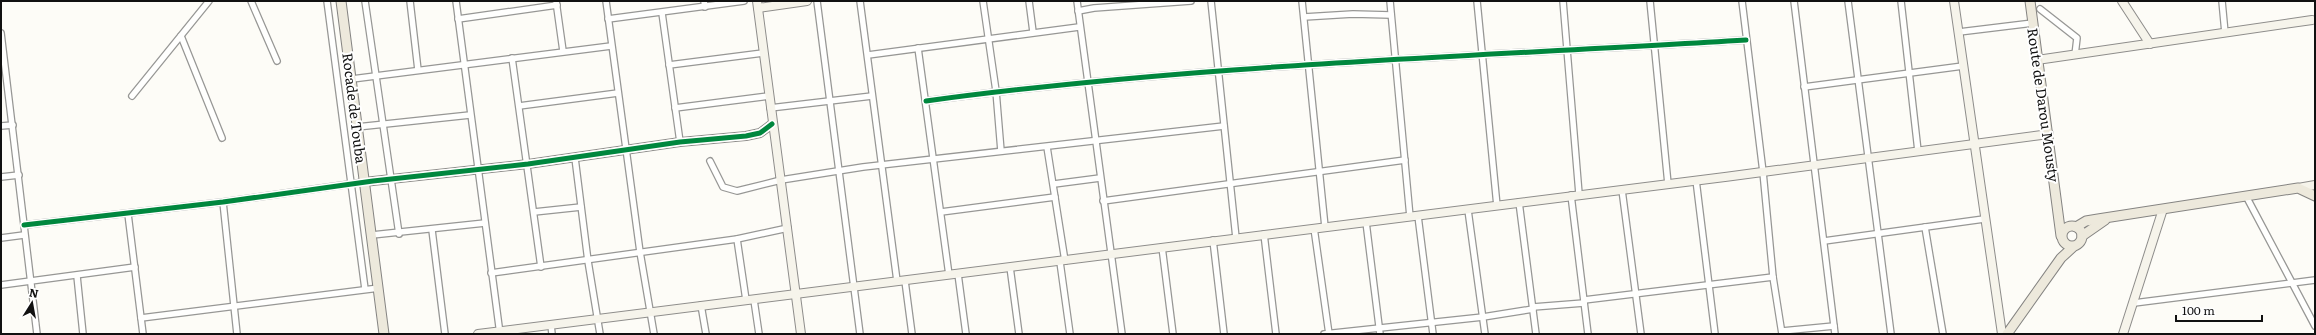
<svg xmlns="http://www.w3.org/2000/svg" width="2316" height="335" font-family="Literata,serif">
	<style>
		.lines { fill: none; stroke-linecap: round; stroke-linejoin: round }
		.street-casing { stroke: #979795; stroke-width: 8 }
		.secondary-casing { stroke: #8e8d8b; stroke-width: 10 }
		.primary-casing { stroke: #858482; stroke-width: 11 }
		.street { stroke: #fffffe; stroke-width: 5.5 }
		.secondary { stroke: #f6f4eb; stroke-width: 8 }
		.primary { stroke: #ede9dc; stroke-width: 9 }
		.cycleway-casing { stroke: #fff; stroke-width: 8 }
		.cycleway { stroke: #00873e; stroke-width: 5 }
		.labels { text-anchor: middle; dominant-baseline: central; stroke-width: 4; stroke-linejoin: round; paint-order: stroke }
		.street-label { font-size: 14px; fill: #111; stroke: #fff }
	</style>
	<rect width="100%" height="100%" fill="#fdfcf7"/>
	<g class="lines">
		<defs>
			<g id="street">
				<path d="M251 1 277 61"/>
				<path d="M327 1 365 289"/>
				<path d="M365 1 399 234"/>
				<path d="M410 1 418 70"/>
				<path d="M456 1 500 334"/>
				<path d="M556 1 563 51"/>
				<path d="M606 1 640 252 654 334"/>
				<path d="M704 1 705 7"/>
				<path d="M817 1 860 334"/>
				<path d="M860 1 897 281"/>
				<path d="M983 1 996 91 1001 151"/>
				<path d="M1029 1 1033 32"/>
				<path d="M1077 1 1122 334"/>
				<path d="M1211 1 1236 238"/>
				<path d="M1302 1 1325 227"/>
				<path d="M1390 1 1410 217"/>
				<path d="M1477 1 1497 206"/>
				<path d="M1563 1 1579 194"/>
				<path d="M1650 1 1668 184"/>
				<path d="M1742 1 1763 172 1773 277 1782 334"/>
				<path d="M1794 1 1835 334"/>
				<path d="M1848 1 1891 334"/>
				<path d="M1901 1 1918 151"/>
				<path d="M2222 1 2225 33"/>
				<path d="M2040 9 2077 38 2075 55"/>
				<path d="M1078 11 1094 8 1191 1"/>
				<path d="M662 13 680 142"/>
				<path d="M1304 17 1353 14 1391 15"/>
				<path d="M458 19 557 5"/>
				<path d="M608 19 744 1"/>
				<path d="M1959 32 2033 23"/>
				<path d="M1 33 37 334"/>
				<path d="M181 36 222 138"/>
				<path d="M918 48 949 275"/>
				<path d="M868 55 1079 27"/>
				<path d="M512 58 541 267"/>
				<path d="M669 65 763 53"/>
				<path d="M352 79 611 46"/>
				<path d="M1804 87 1963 66"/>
				<path d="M132 96 209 1"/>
				<path d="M926 101C1198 64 1472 57 1746 40"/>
				<path d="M519 106 618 93"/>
				<path d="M675 108 769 96"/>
				<path d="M770 108 872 96"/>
				<path d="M1 126 13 125"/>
				<path d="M357 127 470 115"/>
				<path d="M1047 147 1065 261"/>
				<path d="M575 158 588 261 600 334"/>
				<path d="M710 161 723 187 737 191 781 180 863 167 1224 126"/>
				<path d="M1 177 19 175"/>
				<path d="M1696 180 1715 334"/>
				<path d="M1054 184 1100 178"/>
				<path d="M1622 190 1641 334"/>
				<path d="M1571 195 1588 334"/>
				<path d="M2246 196 2315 326"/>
				<path d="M1103 201 1405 160"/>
				<path d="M223 202 237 334"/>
				<path d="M1519 202 1536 334"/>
				<path d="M1468 210 1485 334"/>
				<path d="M534 212 581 207"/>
				<path d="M941 212 1055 197"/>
				<path d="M128 214 143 334"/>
				<path d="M1418 216 1433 334"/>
				<path d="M1366 222 1380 334"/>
				<path d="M24 225 223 202 364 182"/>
				<path d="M1925 227 1943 334"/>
				<path d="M1314 228 1329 334"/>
				<path d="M432 230 445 334"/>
				<path d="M1264 234 1276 334"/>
				<path d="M372 235 485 223"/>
				<path d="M1 238 24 235"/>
				<path d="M737 239 746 300"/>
				<path d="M1213 240 1224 334"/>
				<path d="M1824 241 1984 219"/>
				<path d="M1162 247 1173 334"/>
				<path d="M1060 262 1070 334"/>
				<path d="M1010 267 1019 334"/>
				<path d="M491 273 737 239 788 228"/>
				<path d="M958 274 966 334"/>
				<path d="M77 276 83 334"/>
				<path d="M905 281 912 334"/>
				<path d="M1 285 135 267"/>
				<path d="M754 300 759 334"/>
				<path d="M1584 300 1773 277"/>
				<path d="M2134 303 2315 280"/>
				<path d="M701 305 706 334"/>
				<path d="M1533 307 1584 303"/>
				<path d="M141 318 379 288"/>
				<path d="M551 325 552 334"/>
				<path d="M1782 331 1834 326"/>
				<path d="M1324 334 1483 317 1533 309"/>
			</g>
			<g id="secondary">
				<path d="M757 1 801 334"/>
				<path d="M1954 1 2002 334"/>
				<path d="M2122 1 2150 44"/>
				<path d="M758 8 807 1"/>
				<path d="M2037 60 2312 20"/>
				<path d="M364 182 528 164 680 142 746 136 760 133 772 124"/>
				<path d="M2298 188 2315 185"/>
				<path d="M478 334C1002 267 1526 205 2049 134"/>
				<path d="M2123 334 2163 209"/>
			</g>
			<g id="primary">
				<path d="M341 1 384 334"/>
				<path d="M2030 1 2061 236"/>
				<circle cx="2072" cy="236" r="10"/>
				<path d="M2076 227 2086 221 2098 219 2298 188 2315 196"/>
				<path d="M2082 236 2105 220"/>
				<path d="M2007 334 2061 258 2073 247"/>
			</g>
		</defs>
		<!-- street casing -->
		<use href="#street" class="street-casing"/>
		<!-- secondary casing -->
		<use href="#secondary" class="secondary-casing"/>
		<!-- primary casing -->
		<use href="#primary" class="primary-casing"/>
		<!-- street -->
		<use href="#street" class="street"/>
		<!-- secondary -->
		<use href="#secondary" class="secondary"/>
		<!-- primary -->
		<use href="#primary" class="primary"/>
		<defs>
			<g id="cycleway">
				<path d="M926 101C1198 64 1472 57 1746 40"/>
				<path d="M24 225 223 202 373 181 528 164 680 142 746 136 760 133 772 124"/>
			</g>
		</defs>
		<!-- cycleway casing -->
		<use href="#cycleway" class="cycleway-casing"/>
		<!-- cycleway -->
		<use href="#cycleway" class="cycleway"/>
	</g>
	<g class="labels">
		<!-- street labels -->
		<g class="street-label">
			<text transform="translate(2044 105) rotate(82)">Route de Darou Mousty</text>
			<text transform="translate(355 108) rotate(83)">Rocade de Touba</text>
		</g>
	</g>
	<!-- border -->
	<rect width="2316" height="335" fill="none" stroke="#111111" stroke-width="4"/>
	<!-- north arrow -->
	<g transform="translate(32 303) rotate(11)" stroke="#ffffff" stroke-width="3" paint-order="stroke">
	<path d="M0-3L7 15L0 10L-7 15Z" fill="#111111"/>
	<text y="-6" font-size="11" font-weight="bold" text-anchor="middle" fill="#111111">N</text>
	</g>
	<!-- scale -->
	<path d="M2176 315v6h86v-6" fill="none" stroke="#111111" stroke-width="2"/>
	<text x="2182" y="315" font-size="12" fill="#111111" stroke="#ffffff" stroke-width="3" paint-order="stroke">100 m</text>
</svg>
